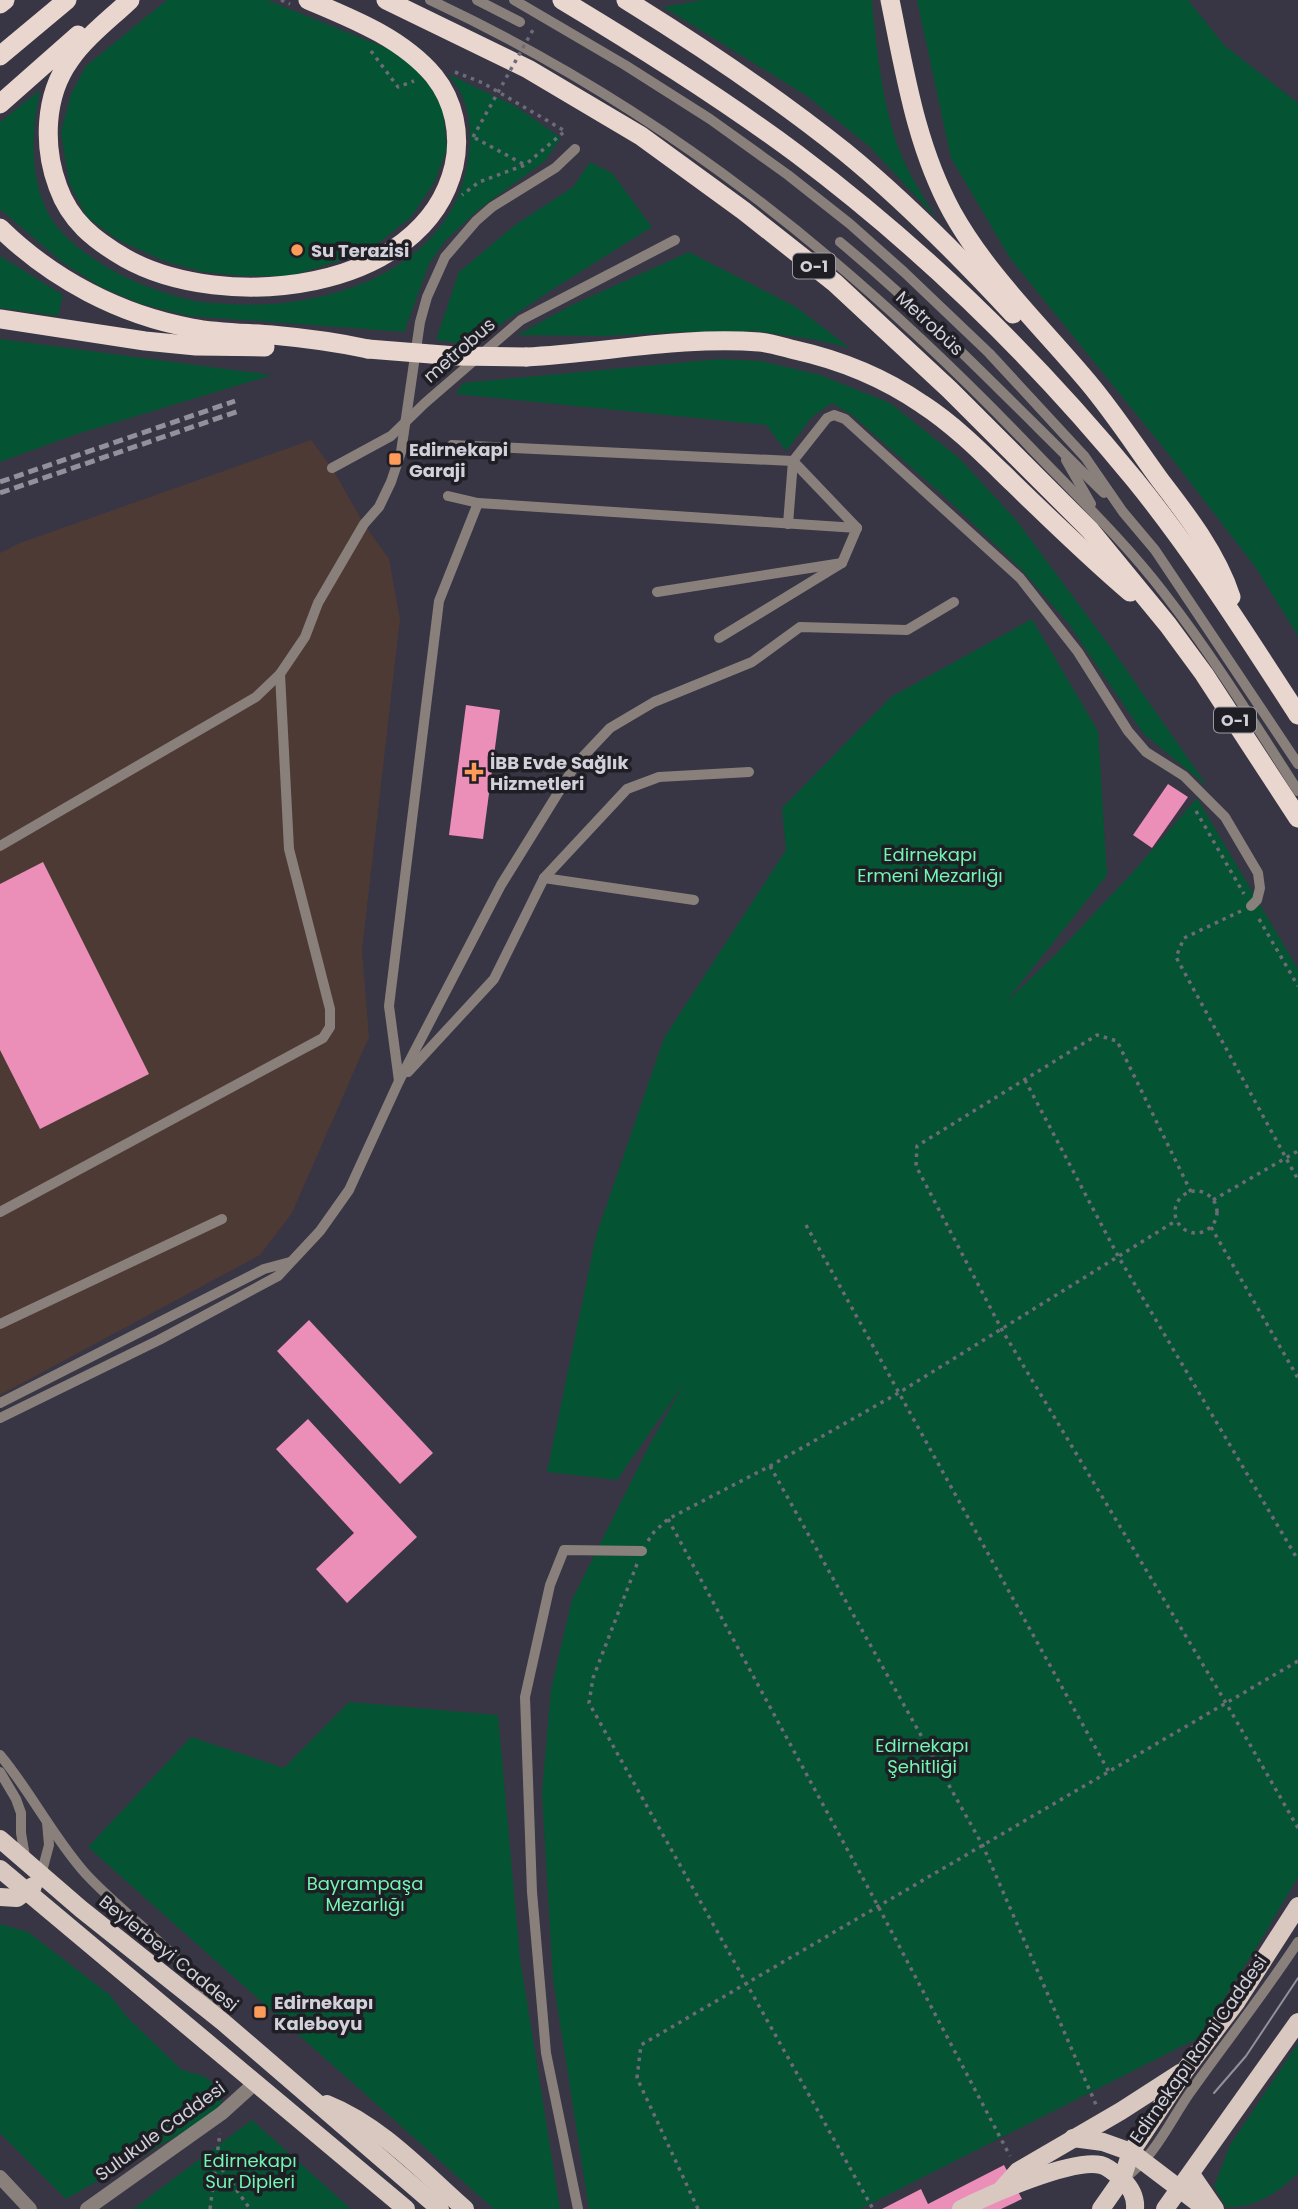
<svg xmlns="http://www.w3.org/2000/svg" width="1298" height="2209" font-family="Poppins,sans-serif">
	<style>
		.industrial { fill: #4e3a35 }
		.green { fill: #045333 }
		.building { fill: #eb8eb8 }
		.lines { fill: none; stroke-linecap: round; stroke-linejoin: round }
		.path { stroke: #6d6b78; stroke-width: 3.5; stroke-dasharray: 3.5 5; stroke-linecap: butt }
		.service { stroke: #89807c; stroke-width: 10 }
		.minor { stroke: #89807c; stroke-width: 14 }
		.tertiary { stroke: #89807c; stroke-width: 14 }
		.primary { stroke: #d9c8c0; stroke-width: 18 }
		.trunk { stroke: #e9d6ce; stroke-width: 19 }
		.tram { stroke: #92909b; stroke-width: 2 }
		.rail { stroke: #92909b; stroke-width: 5; stroke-dasharray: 10 5; stroke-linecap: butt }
		.path-bridge { stroke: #6d6b78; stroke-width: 3.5; stroke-dasharray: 3.5 5; stroke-linecap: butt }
		.trunk-bridge { stroke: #e9d6ce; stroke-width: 19 }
		.poi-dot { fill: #fe9b59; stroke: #1f1e25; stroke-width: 2.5 }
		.labels { text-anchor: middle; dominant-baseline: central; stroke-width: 7; stroke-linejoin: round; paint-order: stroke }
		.shield { fill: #1f1e25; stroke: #9c9ba4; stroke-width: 2 }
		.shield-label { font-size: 16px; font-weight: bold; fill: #d2d1da }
		.poi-label { font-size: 18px; font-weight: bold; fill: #d2d1da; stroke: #1f1e25; text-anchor: start }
		.street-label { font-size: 18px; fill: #d2d1da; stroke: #1f1e25 }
		.park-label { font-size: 18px; fill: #72f6b2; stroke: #1f1e25 }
	</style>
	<rect width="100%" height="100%" fill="#383544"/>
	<!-- industrial -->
	<path class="industrial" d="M311 440 332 468 364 524 389 559 400 619 362 950 369 1037 292 1213 260 1255 0 1395V553L20 543Z"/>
	<!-- green -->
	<g class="green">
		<path d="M167 0H267L394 51 414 67 431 88 443 110 447 149 434 183 411 217 380 242 342 260 291 276H243L203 272 164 261 118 240 87 217 69 183 61 132 71 94 86 66Z"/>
		<path d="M702 0H872C876 45 881 92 894 135 902 164 921 192 936 218L870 147 807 96 663 7Z"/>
		<path d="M917 0H1188L1224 45 1298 103V636L1256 568 1167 452 1010 258 951 158Z"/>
		<path d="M448 74 515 106 561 138 545 161 478 210 445 241 429 264 404 332 189 316 141 304 99 286 62 262 0 209V122L40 90C32 129 29 172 46 209 56 231 77 248 97 261 125 280 161 293 194 301 206 303 219 303 231 304 321 310 437 275 464 179 471 153 474 122 462 96 459 88 453 81 448 74Z"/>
		<path d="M590 162 612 173 652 227 553 289 470 345 436 340 459 272 515 225 573 187Z"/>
		<path d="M689 252 796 307 850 348 817 340 756 331 679 332 603 336 517 335 570 306Z"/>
		<path d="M0 256 63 295 58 316 0 308Z"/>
		<path d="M0 339 272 375 74 435 0 462Z"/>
		<path d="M720 359 761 361 820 375 890 403 959 458 1017 521 1114 652 1208 787 1143 733 1068 623 1021 569 946 498 852 415 832 403 812 417 786 451 766 425 456 394 463 383Z"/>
		<path d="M1032 619 1098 731 1107 875 1005 1003 1059 951 1133 872 1197 798 1298 969V1877L1261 1940 1200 2037 860 2209H589L553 1978 542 1793 551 1689 572 1600 650 1444 685 1382 617 1480 547 1472 596 1236 664 1038 786 850 782 808 891 697Z"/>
		<path d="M349 1702 498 1715 520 1958 560 2209H494L88 1847 191 1737 284 1768Z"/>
		<path d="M0 1924 28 1932 110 1995 127 2017 182 2070 204 2076 218 2087 223 2098 217 2113 66 2199 0 2133Z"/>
		<path d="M1298 2043V2173C1280 2192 1254 2209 1226 2207L1214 2187 1230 2145Z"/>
		<path d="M252 2120 351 2209H133Z"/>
	</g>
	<!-- building -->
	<g class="building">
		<path d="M466 705 500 710 483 839 449 835Z"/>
		<path d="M1168 784 1188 797 1152 848 1133 835Z"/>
		<path d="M43 862 149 1074 40 1129 0 1050V884Z"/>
		<path d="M309 1320 433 1453 400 1484 277 1351Z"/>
		<path d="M308 1419 417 1537 347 1603 316 1569 354 1533 276 1449Z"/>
		<path d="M1004 2165 1022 2199 1001 2209H882L921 2189 928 2204Z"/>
	</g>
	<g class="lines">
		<!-- path -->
		<g class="path">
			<path d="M281 0 290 4"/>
			<path d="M371 51 398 87 414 81"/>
			<path d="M455 72 483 83 565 131 525 165 479 182 462 195"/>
			<path d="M475 138 525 165"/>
			<path d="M1196 811 1244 894"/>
			<path d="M1241 911 1184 938 1176 957 1298 1180"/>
			<path d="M1259 919 1298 986"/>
			<path d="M1025 1080 1118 1256 1298 1560"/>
			<circle cx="1196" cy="1212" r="21"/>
			<path d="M1191 1192 1117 1041 1097 1035 917 1146 916 1166 1002 1330 1226 1703 1298 1828"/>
			<path d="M1213 1200 1298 1151"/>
			<path d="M806 1225 1109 1772"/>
			<path d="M1211 1227 1298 1378"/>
			<path d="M770 1466 983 1846 1097 2107"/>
			<path d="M668 1519 878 1906 1010 2156"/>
			<path d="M648 1541 654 1532 668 1519 770 1466 900 1392 1177 1220"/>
			<path d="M637 1564 593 1678 589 1703 873 2209"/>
			<path d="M217 2162 250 2209"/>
			<path d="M210 2209 220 2133"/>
			<path d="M698 2209 637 2078 641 2045 1298 1661"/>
		</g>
		<!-- service -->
		<g class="service">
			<path d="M430 0C664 109 853 262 1031 448 1076 495 1124 541 1164 593 1213 656 1255 724 1298 791"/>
			<path d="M477 0 520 22"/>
			<path d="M514 0 625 65 710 119 788 175 850 224 904 272 989 353 1085 457 1123 512 1155 550 1298 764"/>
			<path d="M840 242C934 320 1017 408 1104 493"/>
			<path d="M452 445 793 461 857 528"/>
			<path d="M1066 460 1091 504"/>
			<path d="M332 468 391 436 425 403 521 320 675 240"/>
			<path d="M448 496 478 503 857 528"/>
			<path d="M788 524 793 461 827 418 834 415 845 419 1020 578 1078 652 1128 731 1146 752 1184 776 1225 817 1258 873 1260 888 1257 900 1251 906"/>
			<path d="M657 592 842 563"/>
			<path d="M719 638 842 563 857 528"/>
			<path d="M0 846 256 697 280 674 305 637 318 603 364 524 379 507 391 482 401 452 420 322 427 297 445 257 476 221 492 207 555 168 575 149"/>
			<path d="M544 878 694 900"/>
			<path d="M408 1072 494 979 544 878 627 789 659 777 749 772"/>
			<path d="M399 1081 389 1006 439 601 478 503"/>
			<path d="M0 1212 323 1038 330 1027V1009L289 849 280 674"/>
			<path d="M0 1324 222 1219"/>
			<path d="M0 1403 264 1269 290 1262"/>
			<path d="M0 1418 159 1340 278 1276 320 1231 349 1190 399 1081 501 885 576 764 610 728 654 702 752 662 800 627 907 630 954 602"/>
			<path d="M0 1755C31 1792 53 1837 85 1873 127 1919 190 1958 219 2014"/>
			<path d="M0 1772 16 1799 21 1813V1833L26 1862"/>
			<path d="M41 1875 49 1845 47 1822"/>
			<path d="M1124 2178C1154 2158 1169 2123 1189 2094 1225 2043 1264 1994 1298 1942"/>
			<path d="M578 2209 546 2053 532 1892 525 1697 550 1585 564 1550 642 1551"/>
		</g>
		<!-- minor -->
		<path class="minor" d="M0 2177 30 2209"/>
		<!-- tertiary -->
		<path class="tertiary" d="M87 2209 222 2113 254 2084"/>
		<!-- primary -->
		<g class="primary">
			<path d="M0 1839 81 1909 223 2022 440 2209"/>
			<path d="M0 1869 406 2209"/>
			<path d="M0 1897 17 1898 33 1886"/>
			<path d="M327 2104C380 2125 423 2172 465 2209"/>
			<path d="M1073 2138 1103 2142 1131 2152 1206 2209"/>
			<path d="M1191 2174 1215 2209"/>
			<path d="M1002 2189 1018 2171 1121 2111 1180 2073"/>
			<path d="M961 2209C989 2195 1072 2158 1101 2165 1109 2167 1116 2174 1123 2180 1131 2188 1136 2198 1135 2209"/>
			<path d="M1101 2209 1122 2179 1131 2152 1186 2069 1237 2001 1298 1906"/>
			<path d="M1165 2209 1298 2022"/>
		</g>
		<!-- trunk -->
		<g class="trunk">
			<path d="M130 0C110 19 86 37 70 60 44 96 43 147 58 187 70 221 94 240 125 258 222 313 424 294 454 166 461 134 454 101 434 76 402 38 353 19 308 0"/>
			<path d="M386 0 528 69 641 136 744 211 835 283 950 390 1090 530 1168 625 1204 674 1298 818"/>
			<path d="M562 0C642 48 722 98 797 154 922 248 1036 359 1135 480 1195 554 1246 635 1298 715"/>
			<path d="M626 0C702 47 775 96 845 152 905 201 960 257 1013 314"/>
			<path d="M890 0C905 73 916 146 952 212 987 275 1042 327 1088 382 1114 413 1136 447 1160 480 1187 515 1217 554 1231 597"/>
			<path d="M0 4 5 0"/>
			<path d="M0 56 67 0"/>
			<path d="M0 104 78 35"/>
			<path d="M0 228C52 279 120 315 192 328 218 333 246 333 272 335 305 338 336 342 368 349"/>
			<path d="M0 319 145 341 196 346 265 347"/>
			<path d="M526 357C603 353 682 336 759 342 771 343 783 347 795 350 840 360 884 378 922 404 956 426 985 456 1014 484 1052 521 1090 558 1130 592"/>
		</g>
		<!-- tram -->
		<path class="tram" d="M1214 2093 1246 2056 1298 1978"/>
		<!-- rail -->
		<g class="rail">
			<path d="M0 482 235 401"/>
			<path d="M0 493 239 411"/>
		</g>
		<!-- path-bridge -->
		<path class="path-bridge" d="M473 137 534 28"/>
		<!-- trunk-bridge -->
		<path class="trunk-bridge" d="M368 349 456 356 526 357"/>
	</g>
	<!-- markers -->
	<g class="poi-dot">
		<circle cx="297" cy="250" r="7"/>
		<rect x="388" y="452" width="14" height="14" rx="3.5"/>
		<path d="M470.5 761.5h7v7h7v7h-7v7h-7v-7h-7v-7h7z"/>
		<rect x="253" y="2005" width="14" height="14" rx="3.5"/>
	</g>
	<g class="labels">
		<!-- shield labels -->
		<g class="shield">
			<rect x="793" y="253.5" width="42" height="25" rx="5"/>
			<rect x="1214" y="707.5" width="42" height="25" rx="5"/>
		</g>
		<g class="shield-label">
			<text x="814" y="266">O-1</text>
			<text x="1235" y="720">O-1</text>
		</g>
		<!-- poi labels -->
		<g class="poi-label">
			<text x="311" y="250">Su Terazisi</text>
			<text x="409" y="449">Edirnekapi<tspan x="409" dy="21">Garaji</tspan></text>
			<text x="490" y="762">İBB Evde Sağlık<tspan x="490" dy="21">Hizmetleri</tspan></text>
			<text x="274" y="2002">Edirnekapı<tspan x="274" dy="21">Kaleboyu</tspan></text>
		</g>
		<!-- street labels -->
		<g class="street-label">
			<text transform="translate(930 323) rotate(43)">Metrobüs</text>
			<text transform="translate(459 350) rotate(-41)">metrobus</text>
			<text transform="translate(169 1953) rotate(39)">Beylerbeyi Caddesi</text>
			<text transform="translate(1198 2049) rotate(-55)">Edirnekapı Rami Caddesi</text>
			<text transform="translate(160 2131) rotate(-36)">Sulukule Caddesi</text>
		</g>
		<!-- park labels -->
		<g class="park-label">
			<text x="930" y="854">Edirnekapı<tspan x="930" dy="21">Ermeni Mezarlığı</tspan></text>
			<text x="922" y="1745">Edirnekapı<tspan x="922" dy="21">Şehitliği</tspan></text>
			<text x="365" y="1883">Bayrampaşa<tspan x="365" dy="21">Mezarlığı</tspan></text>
			<text x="250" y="2160">Edirnekapı<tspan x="250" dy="21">Sur Dipleri</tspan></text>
		</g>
	</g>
</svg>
